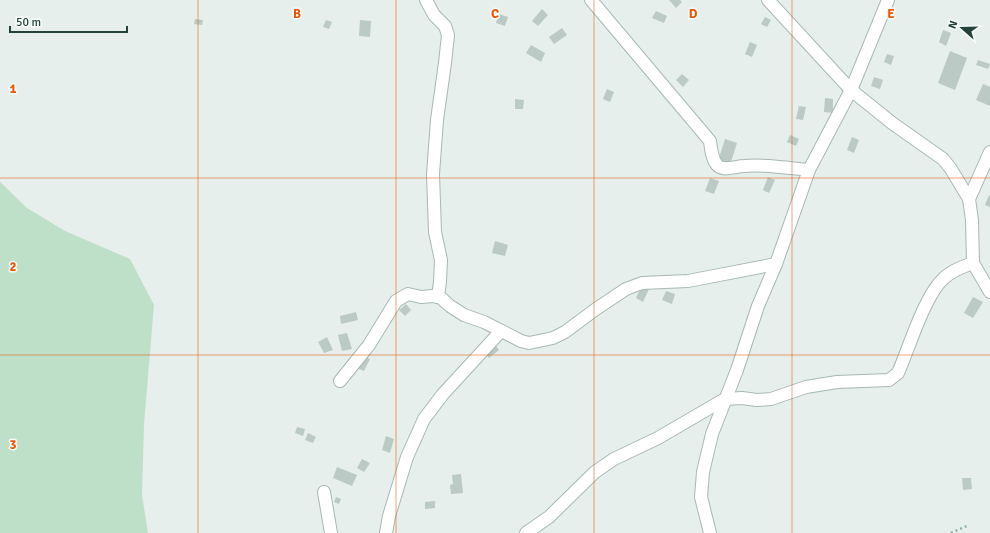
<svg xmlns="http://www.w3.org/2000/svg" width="990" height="533" font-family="Signika,sans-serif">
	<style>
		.green { fill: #bfe0c8 }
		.building { fill: #bbcac4 }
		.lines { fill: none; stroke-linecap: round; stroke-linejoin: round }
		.minor-casing { stroke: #a8b8b2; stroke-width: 14 }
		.path { stroke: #86b3a5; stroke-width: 2.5; stroke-dasharray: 2 3; stroke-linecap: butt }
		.minor { stroke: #fff; stroke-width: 12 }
		.grid { fill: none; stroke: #e8590c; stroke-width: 1; stroke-opacity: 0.55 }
		.grid-label { font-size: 13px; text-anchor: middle; font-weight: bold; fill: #e8590c; stroke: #f7fbf9; stroke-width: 3; stroke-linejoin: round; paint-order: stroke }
	</style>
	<rect width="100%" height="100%" fill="#e6efeb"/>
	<!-- green -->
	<path class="green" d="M0 182 27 208 65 231 130 259 154 305 144 425 142 495 148 533H0Z"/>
	<!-- building -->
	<g class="building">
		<path d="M669 0H680L682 2 676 8Z"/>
		<path d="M542 9 548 15 538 26 532 21Z"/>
		<path d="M656 11 667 16 664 23 652 18Z"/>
		<path d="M499 14 508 17 505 26 496 23Z"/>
		<path d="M765 17 771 20 767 27 761 24Z"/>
		<path d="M195 19 203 20 202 25 194 24Z"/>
		<path d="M326 20 332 22 329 29 323 27Z"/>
		<path d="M360 20 371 21 370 37 359 36Z"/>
		<path d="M562 28 567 35 554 44 549 37Z"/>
		<path d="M943 30 951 33 946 46 939 42Z"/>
		<path d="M750 42 757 45 752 57 745 54Z"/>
		<path d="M531 45 545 53 541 62 526 53Z"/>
		<path d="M950 51 967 58 955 90 938 83Z"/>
		<path d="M887 54 894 56 891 65 884 62Z"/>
		<path d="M978 60 990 64 988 69 976 65Z"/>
		<path d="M682 74 689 80 683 87 676 80Z"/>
		<path d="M874 77 883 80 880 89 871 86Z"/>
		<path d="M983 84 990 87V106L976 100Z"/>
		<path d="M607 89 614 92 610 102 603 99Z"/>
		<path d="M825 98 833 99V113L824 112Z"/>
		<path d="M515 99 524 100 523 109H515Z"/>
		<path d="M799 106 806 107 803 120 796 119Z"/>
		<path d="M790 135 799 139 796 146 787 142Z"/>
		<path d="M852 137 859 140 854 153 847 150Z"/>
		<path d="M725 139 737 143 730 165 718 161Z"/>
		<path d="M768 177 775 180 769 193 763 190Z"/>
		<path d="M710 178 719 181 714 194 705 191Z"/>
		<path d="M989 195 990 196V207L985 205Z"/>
		<path d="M495 241 508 245 505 256 492 253Z"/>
		<path d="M642 285 649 289 643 302 636 298Z"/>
		<path d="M666 291 675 294 672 304 662 300Z"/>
		<path d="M973 297 983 302 973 318 964 313Z"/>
		<path d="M406 304 411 310 405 316 399 310Z"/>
		<path d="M356 312 358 320 341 324 340 316Z"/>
		<path d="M347 333 352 349 342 351 338 335Z"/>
		<path d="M327 337 333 350 324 353 318 342Z"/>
		<path d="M494 343 499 350 489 358 483 351Z"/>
		<path d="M363 356 370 359 364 371 357 368Z"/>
		<path d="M297 427 305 429 303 436 295 433Z"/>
		<path d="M308 433 316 437 313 443 305 440Z"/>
		<path d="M386 436 394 439 390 453 382 450Z"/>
		<path d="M362 459 370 463 364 472 357 468Z"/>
		<path d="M337 467 357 475 352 486 333 478Z"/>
		<path d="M461 474 463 493 451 494 450 485 453 484 452 475Z"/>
		<path d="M962 478H971L972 489 963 490Z"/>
		<path d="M336 497 341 499 339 504 334 502Z"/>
		<path d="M435 501V508L425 509V502Z"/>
	</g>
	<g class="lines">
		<defs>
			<g id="minor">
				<path d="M426 0 434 15 445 26 448 35 445 63 437 120 433 174 435 232 441 260 440 282 438 296"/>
				<path d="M591 0 710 141C711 149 712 159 717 165 723 172 736 166 744 166 765 164 788 168 809 170"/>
				<path d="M768 0 851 90 892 123 943 159 951 169 969 199 972 220 973 263 990 292"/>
				<path d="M969 199 990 152"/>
				<path d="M340 381 369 345 396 301 408 294 421 297 433 296 441 298 450 306 464 315 484 322 521 341 529 343 553 338 565 332 596 309 626 289 642 283 688 281 776 264"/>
				<path d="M324 492 331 533"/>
				<path d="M386 533 389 516 407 457 424 419 443 394 501 331"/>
				<path d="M526 533 549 517 595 472 614 459 658 438 725 399 742 398 757 400 771 399 806 387 837 382 889 380 898 373C909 348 924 297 943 279 951 271 962 267 973 263"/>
				<path d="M710 533 701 497 703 472 712 434 737 370 758 306 776 264 809 170 851 90 888 0"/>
			</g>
		</defs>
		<!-- minor casing -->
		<use href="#minor" class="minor-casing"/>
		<!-- path -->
		<path class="path" d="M951 533 969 525"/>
		<!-- minor -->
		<use href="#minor" class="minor"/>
	</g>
	<!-- grid -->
	<path class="grid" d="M198 0V533M396 0V533M594 0V533M792 0V533M0 178H990M0 355H990"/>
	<g class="grid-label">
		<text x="297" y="18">B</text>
		<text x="495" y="18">C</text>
		<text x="693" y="18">D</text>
		<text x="891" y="18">E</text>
		<text x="13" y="93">1</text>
		<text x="13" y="271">2</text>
		<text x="13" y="449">3</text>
	</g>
	<!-- north arrow -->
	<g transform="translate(962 28) rotate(290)" stroke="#f7fbf9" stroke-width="3" paint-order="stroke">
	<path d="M0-3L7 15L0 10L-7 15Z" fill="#24423a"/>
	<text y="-6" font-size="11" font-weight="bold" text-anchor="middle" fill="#24423a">N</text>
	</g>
	<!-- scale -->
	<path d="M10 26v6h117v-6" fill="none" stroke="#24423a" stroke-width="2"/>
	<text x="16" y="26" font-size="12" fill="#24423a" stroke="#f7fbf9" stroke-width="3" paint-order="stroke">50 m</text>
</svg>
